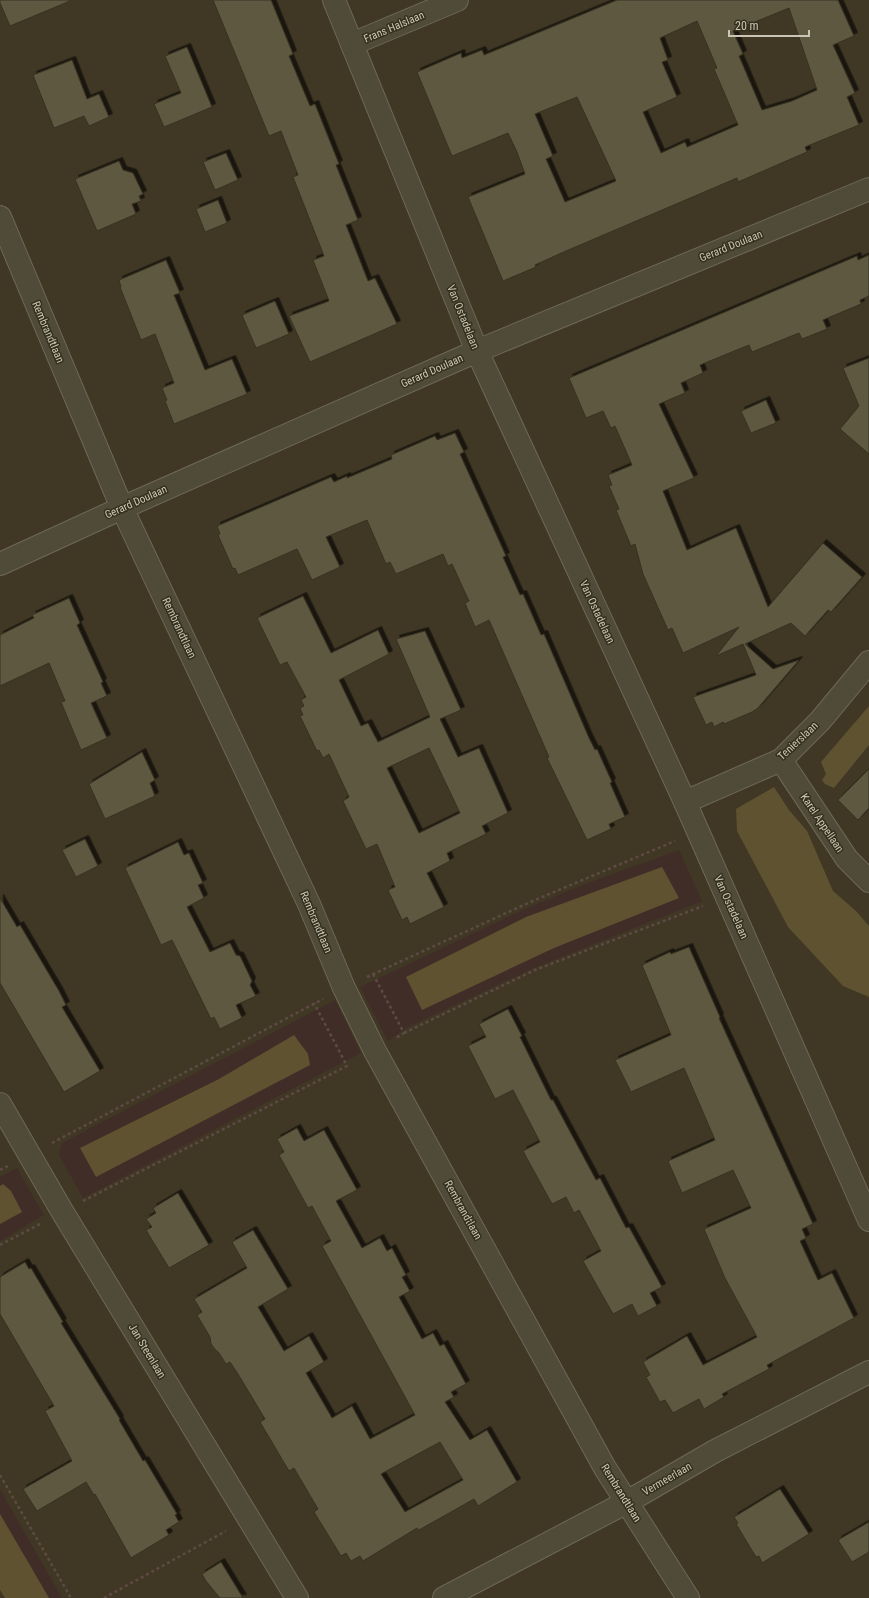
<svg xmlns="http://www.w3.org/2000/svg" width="869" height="1598" font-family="'Roboto Condensed',sans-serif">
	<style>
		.green { fill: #412d27 }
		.water { fill: #5f5231 }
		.building { fill: #5f5841; stroke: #373120; fill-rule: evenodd; filter: url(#shadow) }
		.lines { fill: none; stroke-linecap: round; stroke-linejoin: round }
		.minor-casing { stroke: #6e6857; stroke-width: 24 }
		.path { stroke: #5e4a45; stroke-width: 2.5; stroke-dasharray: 3 3; stroke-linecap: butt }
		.minor { stroke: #504a39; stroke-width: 22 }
		.labels { text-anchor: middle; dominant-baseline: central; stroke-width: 3; stroke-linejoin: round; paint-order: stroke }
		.street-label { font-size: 11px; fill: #cbc5b5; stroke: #352f1e }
	</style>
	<defs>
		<filter id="shadow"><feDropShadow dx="3.5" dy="-3.5" stdDeviation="0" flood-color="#0009"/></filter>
	</defs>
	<rect width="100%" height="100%" fill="#403825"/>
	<!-- green -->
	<g class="green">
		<path d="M679 850 702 901 534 968 408 1027 388 1041 360 987 525 909 585 884Z"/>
		<path d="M335 1000 361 1053 83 1198 59 1155 62 1143Z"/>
		<path d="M17 1168 44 1215 0 1241V1177Z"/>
		<path d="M0 1489 62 1598H49L0 1514Z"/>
	</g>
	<!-- water -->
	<g class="water">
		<path d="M869 706V745L834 788 825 784 822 780 826 774 821 762Z"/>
		<path d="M774 787 789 810 807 831 833 891 856 911 869 926V997L843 986 788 927 737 831 736 809Z"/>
		<path d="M662 867 679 898 554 948 422 1010 406 977 526 917Z"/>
		<path d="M294 1035 308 1054 310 1065 96 1177 80 1148 219 1079Z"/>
		<path d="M3 1184 11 1191 22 1212 0 1224V1186Z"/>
		<path d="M0 1514 49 1598H5L0 1590Z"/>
	</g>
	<!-- building -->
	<g class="building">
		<path d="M0 0H70V1L10 26 0 3Z"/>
		<path d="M213 0H271L293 54 289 56 310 106 315 104 339 164 336 165 358 220 346 225 368 281 375 278 397 324 310 362 289 316 329 301 313 260 324 256 293 177 298 175 281 131 269 136Z"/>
		<path d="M617 0H838L854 36 833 45 855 93 847 97 859 125 805 147 807 152 738 182 737 178 566 251 535 265 536 267 503 281 468 197 525 174 517 152 508 133 452 156 417 72 461 53 462 58 482 50 484 55ZM789 8 817 90 792 101 762 110 739 56 743 54 733 31ZM697 21 717 68 714 69 738 125 687 147 685 142 661 153 643 112 677 97 662 62 668 60 660 38ZM577 97 616 181 565 202 546 159 553 156 535 114Z"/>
		<path d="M187 47 212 107 164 127 154 104 181 93 165 56Z"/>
		<path d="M72 60 87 99 99 94 109 117 89 126 84 116 54 128 33 75Z"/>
		<path d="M226 153 238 180 215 190 203 162Z"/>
		<path d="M119 161 123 170 133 173 143 194 139 196 141 201 132 204 136 214 97 231 75 179Z"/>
		<path d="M218 200 227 223 205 232 196 209Z"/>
		<path d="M869 255V296L860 300 861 304 823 320 827 329 802 339 799 333 752 352 749 345 700 365 703 373 681 383 685 393 659 404 694 478 663 491 687 550 736 528 768 607 823 543 862 577 831 612 828 610 805 636 791 623 745 644 773 669 799 660 758 708 752 712 724 724 723 722 714 727 712 722 706 725 693 697 756 675 743 644 716 656 739 627 683 653 672 628 668 630 643 574 635 544 631 546 616 510 619 509 609 486 612 485 608 475 632 465 615 426 611 428 603 411 586 418 569 378 857 256 858 260Z"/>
		<path d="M166 260 180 293 174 295 205 370 232 359 247 394 174 424 165 401 167 400 162 388 174 383 155 334 141 340 120 287H121L119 280Z"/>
		<path d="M275 301 289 334 256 348 242 315Z"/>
		<path d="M869 358V454L840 429 859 406 843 368Z"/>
		<path d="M766 400 776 423 751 433 741 411Z"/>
		<path d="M455 433 464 452 460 454 506 556 503 557 520 595 523 594 541 635 544 634 589 738 595 750 597 749 606 769 612 782 610 783 625 817 609 824 611 829 587 840 547 758 549 757 489 620 475 627 465 603 469 601 452 564 448 566 443 554 396 574 390 562 386 564 367 520 326 537 340 567 312 580 297 549 238 575 235 568 233 569 218 535 220 534 217 526 266 505 331 477 334 482 347 476V478L392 459 391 455 435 436 437 440Z"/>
		<path d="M303 596 331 653 378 630 389 654 339 680 361 726 368 723 378 742 430 717 396 639 425 631 461 710 440 719 458 757 479 748 508 813 482 826 486 834 447 853 450 861 427 873 444 907 410 924 407 917 402 920 388 890 395 887 377 844 366 849 343 801 349 797 329 754 323 758 319 750 317 751 300 716 303 715 300 708 304 706 301 700 306 697 287 662 280 665 257 618ZM429 748 460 813 419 833 387 768Z"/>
		<path d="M69 598 80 623 77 625 103 682 101 683 107 696 91 703 107 738 81 750 61 702 65 701 49 663 0 686V635L34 618 32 615Z"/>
		<path d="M142 752 155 780 150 783 155 796 105 819 89 784Z"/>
		<path d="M869 769V808L858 820 838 800Z"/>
		<path d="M85 839 98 866 76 877 62 850Z"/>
		<path d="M178 842 184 855 189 853 203 883 198 885 204 898 187 907 210 952 230 943 236 955 240 956 252 981 250 985 256 996 236 1005 242 1018 220 1029 214 1017 211 1019 172 940 161 945 125 868Z"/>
		<path d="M0 898 17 927 20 925 59 991 66 1005 62 1007 100 1071 64 1092 0 983Z"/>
		<path d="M689 947 720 1017 719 1018 813 1224 802 1229 806 1238 800 1241 818 1280 832 1273 854 1318 767 1365 769 1369 722 1394 724 1397 704 1409 699 1399 673 1413 665 1400 660 1402 646 1377 650 1375 643 1362 687 1336 703 1365 757 1337 725 1278 704 1229 751 1208 733 1170 682 1193 668 1161 715 1140 684 1068 631 1092 615 1060 671 1035 642 965 670 952 671 954Z"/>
		<path d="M508 1009 522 1036 520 1037 551 1100H553L596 1180 600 1178 626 1228 629 1227 662 1287 650 1293 657 1306 638 1316 632 1304 613 1314 583 1261 601 1251 579 1210 574 1213 566 1197 552 1204 523 1151 540 1142 513 1090 495 1099 468 1046 486 1037 479 1024Z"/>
		<path d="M297 1128 304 1141 324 1130 357 1190 336 1201 362 1248 380 1238 387 1251 392 1248 406 1275 402 1277 410 1291 399 1297 422 1339 433 1333 440 1346 444 1344 466 1384 451 1392 454 1397 445 1402 470 1440 487 1430 517 1482 478 1506 474 1499 419 1530 417 1528 363 1561 360 1556 351 1561 346 1553 341 1556 314 1512 318 1509 294 1468 289 1471 260 1422 265 1419 238 1374 230 1362 226 1364 219 1353 214 1348 211 1344 210 1337 197 1315 202 1312 194 1299 247 1268 232 1242 253 1230 288 1289 258 1307 284 1351 309 1336 324 1362 306 1373 332 1418 352 1406 370 1439 415 1415 322 1246 331 1241 312 1206 308 1208 279 1155 284 1152 277 1139ZM440 1442 463 1480 405 1512 381 1474Z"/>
		<path d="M178 1193 209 1245 169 1268 146 1230 152 1227 146 1219 156 1213 153 1208Z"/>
		<path d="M25 1262 29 1269 31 1268 63 1322 61 1323 120 1419 119 1420 143 1461 145 1460 177 1514 175 1515 179 1522 166 1530 169 1535 131 1558 95 1494 94 1495 86 1482 37 1511 23 1489 72 1461 45 1411 54 1406 0 1314V1277Z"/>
		<path d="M780 1489 809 1534 762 1563 759 1556 756 1557 736 1524 738 1523 734 1517Z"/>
		<path d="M869 1522V1552L852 1562 838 1540Z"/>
		<path d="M221 1562 243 1598H220L206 1581 202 1574Z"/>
	</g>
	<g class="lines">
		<defs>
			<g id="minor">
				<path d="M334 0 477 351 685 802 869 1220"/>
				<path d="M352 44 457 0"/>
				<path d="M0 217 122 508 309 904 344 988 375 1051 605 1468 688 1598"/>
				<path d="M0 564 122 508 477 351 869 189"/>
				<path d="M781 760 847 859 869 881"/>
				<path d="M685 802 781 760 820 721 869 662"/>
				<path d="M0 1104 62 1211 297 1598"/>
				<path d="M444 1598 627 1502 715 1451 869 1372"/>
			</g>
		</defs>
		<!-- minor casing -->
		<use href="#minor" class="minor-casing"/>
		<!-- path -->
		<g class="path">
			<path d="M373 974 404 1033 396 1038"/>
			<path d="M367 977 528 903 675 841"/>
			<path d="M404 1033 535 970 703 906"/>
			<path d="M52 1143 323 999"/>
			<path d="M0 1170 8 1166"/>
			<path d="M83 1201 347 1066 314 1003"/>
			<path d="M0 1245 40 1224"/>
			<path d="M0 1475 71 1598"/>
			<path d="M104 1598 226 1531"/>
		</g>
		<!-- minor -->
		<use href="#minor" class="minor"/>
	</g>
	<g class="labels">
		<!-- street labels -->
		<g class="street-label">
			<text transform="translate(394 27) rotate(-23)">Frans Halslaan</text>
			<text transform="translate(731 246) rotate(-22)">Gerard Doulaan</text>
			<text transform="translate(463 317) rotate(68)">Van Ostadelaan</text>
			<text transform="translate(48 332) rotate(67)">Rembrandtlaan</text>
			<text transform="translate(432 371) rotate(-24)">Gerard Doulaan</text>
			<text transform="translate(136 502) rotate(-24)">Gerard Doulaan</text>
			<text transform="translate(597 612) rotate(65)">Van Ostadelaan</text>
			<text transform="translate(179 628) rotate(65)">Rembrandtlaan</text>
			<text transform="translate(798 741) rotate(-43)">Tenierslaan</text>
			<text transform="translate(822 823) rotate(56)">Karel Appellaan</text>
			<text transform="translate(731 907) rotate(66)">Van Ostadelaan</text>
			<text transform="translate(316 922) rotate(67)">Rembrandtlaan</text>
			<text transform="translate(463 1210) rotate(61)">Rembrandtlaan</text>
			<text transform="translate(147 1351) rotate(59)">Jan Steenlaan</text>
			<text transform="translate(667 1479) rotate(-30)">Vermeerlaan</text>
			<text transform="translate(621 1493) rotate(58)">Rembrandtlaan</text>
		</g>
	</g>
	<!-- scale -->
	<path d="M729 30v6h80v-6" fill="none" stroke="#cbc5b5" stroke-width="2"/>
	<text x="735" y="30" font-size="12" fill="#cbc5b5" stroke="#352f1e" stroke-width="3" paint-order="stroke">20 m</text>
</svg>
